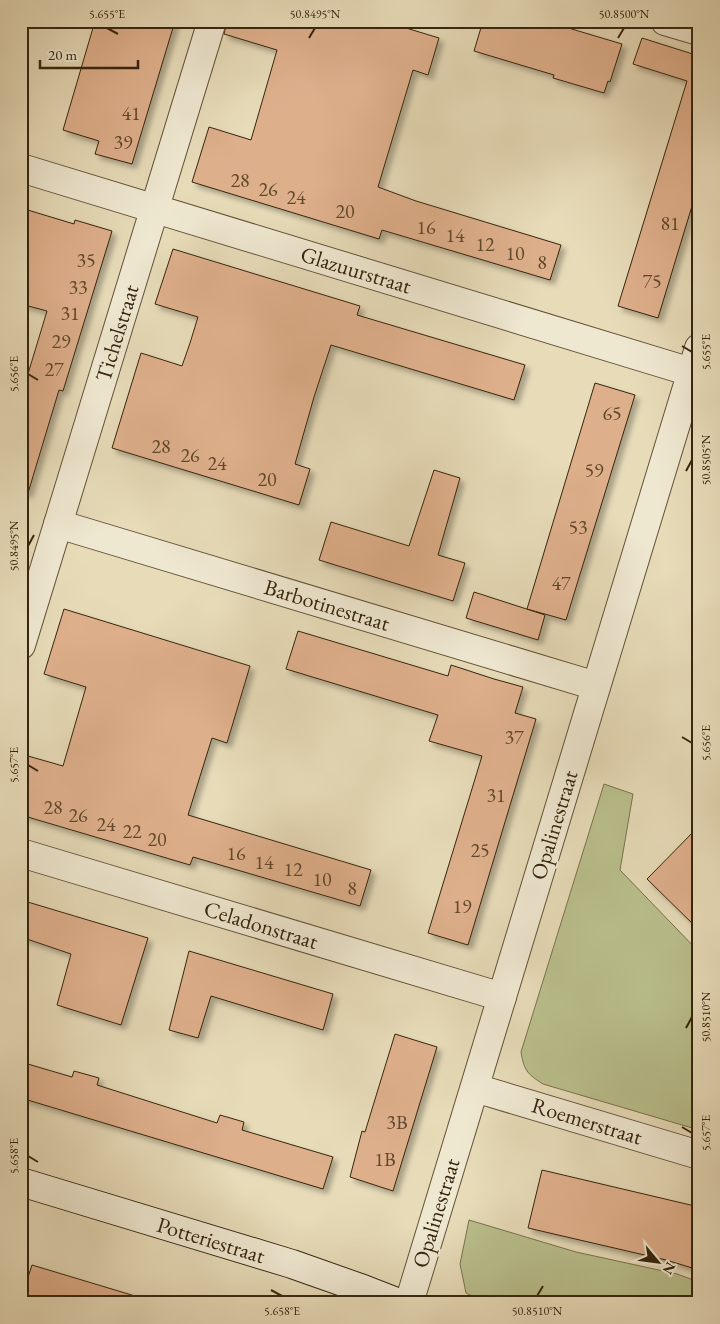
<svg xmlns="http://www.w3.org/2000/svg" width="720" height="1324" font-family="'EB Garamond',serif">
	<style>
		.green { fill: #b9bf8c; stroke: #78724c }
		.building { fill: #deaf8b; stroke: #36250d; filter: url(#shadow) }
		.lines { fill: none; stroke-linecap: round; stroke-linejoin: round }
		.street-casing { stroke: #625238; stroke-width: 30 }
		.secondary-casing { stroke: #36250d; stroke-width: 30 }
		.street { stroke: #efe8d1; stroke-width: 28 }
		.secondary { stroke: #efe8d1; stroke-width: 28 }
		.ticks { fill: none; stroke: #36250d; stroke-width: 2 }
		.labels { text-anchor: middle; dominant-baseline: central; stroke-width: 4; stroke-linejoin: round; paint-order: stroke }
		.number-label { font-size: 20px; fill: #60482c }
		.street-label { font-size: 22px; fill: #36250d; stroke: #efe8d1 }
		.neatline { fill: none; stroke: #36250d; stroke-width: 2 }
		.ticks-label { font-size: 12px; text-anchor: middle; fill: #36250d }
	</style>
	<defs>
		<filter id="shadow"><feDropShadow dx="4.5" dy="4.5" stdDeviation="2.5" flood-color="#0004"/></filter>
	</defs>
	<rect width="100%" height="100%" fill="#e7dbb8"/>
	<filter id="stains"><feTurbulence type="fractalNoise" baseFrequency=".004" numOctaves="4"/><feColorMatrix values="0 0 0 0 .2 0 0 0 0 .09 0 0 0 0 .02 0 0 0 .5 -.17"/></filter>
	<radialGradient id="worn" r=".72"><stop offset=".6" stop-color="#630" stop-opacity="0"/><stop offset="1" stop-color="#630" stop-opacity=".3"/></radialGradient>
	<!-- green -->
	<g class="green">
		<path d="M604 784 633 794 620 870 699 952V1130L543 1084C527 1074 524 1070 521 1052Z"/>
		<path d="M469 1220 576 1252 677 1274 699 1282V1303H486L466 1293 460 1264Z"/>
	</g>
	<!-- building -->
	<g class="building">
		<path d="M95 21H175L132 164 95 154 99 141 63 130Z"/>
		<path d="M227 21H383L439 38 428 75 413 70 378 187 416 201 561 245 550 280 382 230 379 239 192 182 209 127 251 140 277 50 224 34Z"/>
		<path d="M483 21H545L622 44 610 82 608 81 604 93 553 78 554 75 474 51Z"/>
		<path d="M642 38 699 56V183L658 318 618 306 687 81 633 64Z"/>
		<path d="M21 208 74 224 75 220 112 231 63 391 59 390 28 493 21 492V397L47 311 21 304Z"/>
		<path d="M173 249 360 306 357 315 525 365 514 400 331 345 314 397 295 464 310 469 299 505 112 448 141 353 182 366 190 343 198 317 155 304Z"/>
		<path d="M595 383 635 395 566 620 527 609Z"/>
		<path d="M434 470 460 478 438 555 465 563 453 601 319 560 331 522 409 546Z"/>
		<path d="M474 592 545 615 538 640 466 618Z"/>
		<path d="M64 609 250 666 227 743 212 738 188 815 371 870 360 906 193 857 190 865 21 815V754L63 766 86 687 44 674Z"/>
		<path d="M298 631 448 676 451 665 494 679 523 687 515 713 536 719 468 945 428 933 482 756 429 741 438 715 286 669Z"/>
		<path d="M699 826V930L647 879Z"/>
		<path d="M21 900 148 938 121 1025 57 1005 71 954 21 937Z"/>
		<path d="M189 951 333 994 323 1030 211 996 198 1038 169 1030Z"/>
		<path d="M395 1034 437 1047 393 1191 350 1177 362 1131 365 1132Z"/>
		<path d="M21 1062 72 1077 74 1071 99 1078 97 1085 217 1123 220 1115 244 1122 242 1130 333 1157 323 1189 21 1098Z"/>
		<path d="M542 1170 699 1207V1270L666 1260 528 1228Z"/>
		<path d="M32 1265 135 1296 134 1303H21V1299Z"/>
	</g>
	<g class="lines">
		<defs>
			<g id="street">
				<path d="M665 21 699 31"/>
				<path d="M21 168 691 372"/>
				<path d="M58 524 596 686"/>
				<path d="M21 645 212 21"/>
				<path d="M21 853 502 997"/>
				<path d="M475 1088 699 1155"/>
				<path d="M409 1303 699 348"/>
			</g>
			<path id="secondary" d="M21 1182 292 1264 363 1289 399 1303"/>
		</defs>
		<!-- street casing -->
		<use href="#street" class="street-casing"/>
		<!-- secondary casing -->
		<use href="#secondary" class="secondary-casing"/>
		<!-- street -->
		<use href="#street" class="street"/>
		<!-- secondary -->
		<use href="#secondary" class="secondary"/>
	</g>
	<!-- ticks -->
	<path class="ticks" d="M107 28 118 34M309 38 315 28M618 38 624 28M682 346 692 352M28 374 38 380M686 471 692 460M28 546 34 535M682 737 692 743M28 765 38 771M686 1028 692 1017M682 1127 692 1133M28 1156 38 1162M271 1290 282 1296M537 1296 543 1286"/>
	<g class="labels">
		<!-- number labels -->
		<g class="number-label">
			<text x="131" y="113">41</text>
			<text x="123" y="142">39</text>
			<text x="240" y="180">28</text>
			<text x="268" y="189">26</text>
			<text x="296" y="197">24</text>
			<text x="345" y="211">20</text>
			<text x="670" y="223">81</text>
			<text x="426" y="227">16</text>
			<text x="455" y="235">14</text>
			<text x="485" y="244">12</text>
			<text x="515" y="253">10</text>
			<text x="86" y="260">35</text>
			<text x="542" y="262">8</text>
			<text x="652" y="281">75</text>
			<text x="78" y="287">33</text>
			<text x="70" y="313">31</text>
			<text x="61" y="341">29</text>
			<text x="54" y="369">27</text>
			<text x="612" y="413">65</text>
			<text x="161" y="446">28</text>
			<text x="190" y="455">26</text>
			<text x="217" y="463">24</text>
			<text x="594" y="470">59</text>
			<text x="267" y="479">20</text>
			<text x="578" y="527">53</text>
			<text x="561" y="583">47</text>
			<text x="514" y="737">37</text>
			<text x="496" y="795">31</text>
			<text x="53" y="807">28</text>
			<text x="78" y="815">26</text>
			<text x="106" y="824">24</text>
			<text x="132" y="831">22</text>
			<text x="157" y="839">20</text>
			<text x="480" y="850">25</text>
			<text x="236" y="853">16</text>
			<text x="264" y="862">14</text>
			<text x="293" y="869">12</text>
			<text x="322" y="879">10</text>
			<text x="352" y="888">8</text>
			<text x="462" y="906">19</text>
			<text x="397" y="1122">3B</text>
			<text x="385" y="1159">1B</text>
		</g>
		<!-- street labels -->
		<g class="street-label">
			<text transform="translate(356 270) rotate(17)">Glazuurstraat</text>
			<text transform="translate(117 333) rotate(-73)">Tichelstraat</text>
			<text transform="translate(327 605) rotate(17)">Barbotinestraat</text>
			<text transform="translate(554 825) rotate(-73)">Opalinestraat</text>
			<text transform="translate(261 925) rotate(17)">Celadonstraat</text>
			<text transform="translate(587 1121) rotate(17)">Roemerstraat</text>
			<text transform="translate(436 1213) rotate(-73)">Opalinestraat</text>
			<text transform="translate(211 1240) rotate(17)">Potteriestraat</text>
		</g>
	</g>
	<!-- margin -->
	<rect width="720" height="1324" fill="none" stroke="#e7dbb8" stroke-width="55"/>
	<!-- north arrow -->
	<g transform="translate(658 1262) rotate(119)" stroke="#efe8d1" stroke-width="4" paint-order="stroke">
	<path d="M0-4L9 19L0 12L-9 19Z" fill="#36250d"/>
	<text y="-8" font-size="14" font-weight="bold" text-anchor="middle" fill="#36250d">N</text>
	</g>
	<!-- scale -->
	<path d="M40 60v8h98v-8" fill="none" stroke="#36250d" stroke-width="2.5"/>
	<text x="48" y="60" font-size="15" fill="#36250d" stroke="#efe8d1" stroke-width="4" paint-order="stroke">20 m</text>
	<rect x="28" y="28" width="664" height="1268" class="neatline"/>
	<g class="ticks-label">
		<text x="107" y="18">5.655°E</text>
		<text x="315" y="18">50.8495°N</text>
		<text x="624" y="18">50.8500°N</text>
		<text transform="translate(706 352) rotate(-90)" y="4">5.655°E</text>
		<text transform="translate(14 374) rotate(-90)" y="4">5.656°E</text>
		<text transform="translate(706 460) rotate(-90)" y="4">50.8505°N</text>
		<text transform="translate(14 546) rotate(-90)" y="4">50.8495°N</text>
		<text transform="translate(706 743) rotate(-90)" y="4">5.656°E</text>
		<text transform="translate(14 765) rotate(-90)" y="4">5.657°E</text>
		<text transform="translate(706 1017) rotate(-90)" y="4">50.8510°N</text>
		<text transform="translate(706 1133) rotate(-90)" y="4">5.657°E</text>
		<text transform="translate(14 1156) rotate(-90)" y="4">5.658°E</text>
		<text x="282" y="1315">5.658°E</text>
		<text x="537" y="1315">50.8510°N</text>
	</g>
	<rect width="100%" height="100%" filter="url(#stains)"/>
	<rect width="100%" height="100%" fill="url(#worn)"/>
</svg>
